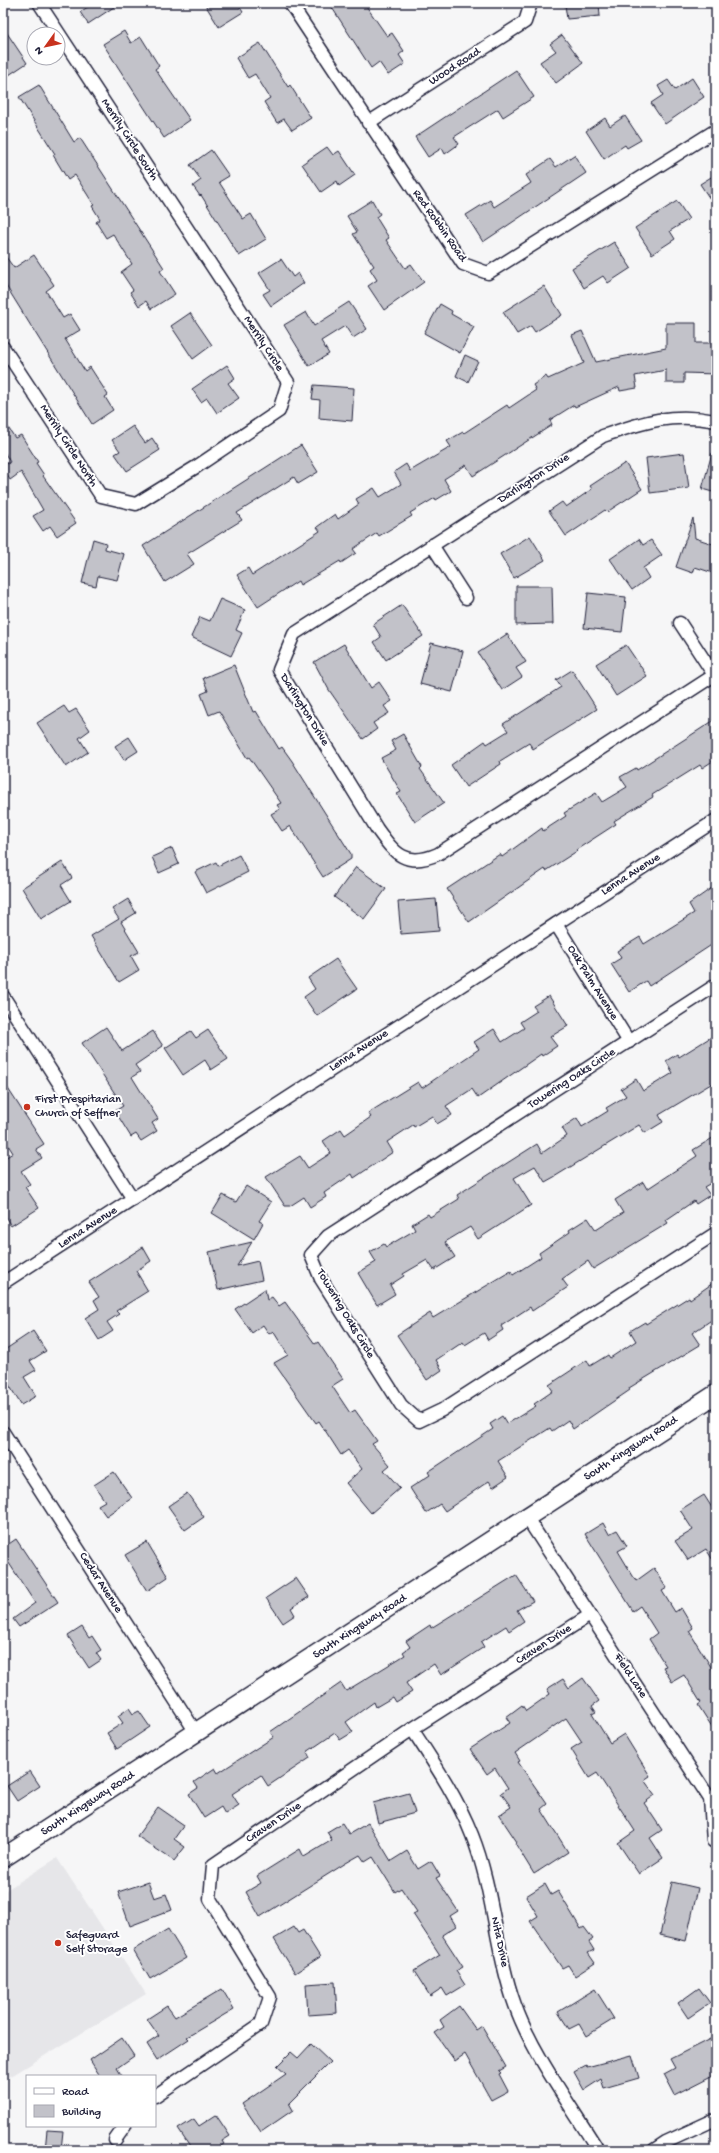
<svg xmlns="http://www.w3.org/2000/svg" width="719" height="2153" font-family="'Gochi Hand',sans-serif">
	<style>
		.built { fill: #e6e6e9 }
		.building { fill: #c2c2c9; stroke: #22223b }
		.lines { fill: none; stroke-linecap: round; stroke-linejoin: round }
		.street-casing { stroke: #22223b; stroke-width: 15 }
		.secondary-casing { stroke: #22223b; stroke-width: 21 }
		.street { stroke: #fff; stroke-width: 12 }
		.secondary { stroke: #fff; stroke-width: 18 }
		.poi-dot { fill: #c8321e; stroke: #fff; stroke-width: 1.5 }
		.labels { text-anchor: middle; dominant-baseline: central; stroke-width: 4; stroke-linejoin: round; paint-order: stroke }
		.street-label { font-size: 12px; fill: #22223b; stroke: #fff }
		.poi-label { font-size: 12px; fill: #22223b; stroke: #fff; text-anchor: start }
	</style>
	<rect width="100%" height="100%" fill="#f6f6f7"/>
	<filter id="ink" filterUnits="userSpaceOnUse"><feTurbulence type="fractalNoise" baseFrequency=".025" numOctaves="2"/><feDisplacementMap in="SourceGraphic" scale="8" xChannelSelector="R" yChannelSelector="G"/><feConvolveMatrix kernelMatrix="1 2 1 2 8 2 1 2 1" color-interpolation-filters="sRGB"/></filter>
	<g filter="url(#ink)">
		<!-- built -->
		<path class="built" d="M57 1858 146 1994 3 2081V1892Z"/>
		<!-- building -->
		<g class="building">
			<path d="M94 3H120L88 24 80 12Z"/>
			<path d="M204 3H237L243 12 219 27Z"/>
			<path d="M329 3H364L387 36 392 33 404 51 399 55 405 64 388 75 379 62 371 68Z"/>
			<path d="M573 3H599L600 16 567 19 565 5Z"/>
			<path d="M3 27 27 63 3 79Z"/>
			<path d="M124 31 131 43 141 37 159 66 155 69 190 120 164 138 103 44Z"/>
			<path d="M562 35 583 63 556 83 540 62 556 51 550 44Z"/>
			<path d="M260 43 288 87 290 85 311 118 292 130 284 119 277 123 264 102 270 98 255 74 248 78 236 58Z"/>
			<path d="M516 70 534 97 503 117 498 109 454 137 459 144 445 154 442 148 428 157 415 137Z"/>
			<path d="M692 78 704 97 665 124 651 103 663 95 658 86 668 80 675 90Z"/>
			<path d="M39 85 74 142 80 138 164 268 160 271 175 294 151 309 146 301 139 306 130 292 133 290 121 272 132 264 113 234 106 238 96 222 100 219 92 206 94 205 75 175 68 180 53 155 55 154 19 97Z"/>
			<path d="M625 116 641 140 627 148 625 145 604 159 586 131 605 118 610 126Z"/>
			<path d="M327 147 333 155 339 151 355 175 339 186 337 181 321 192 302 164Z"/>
			<path d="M211 150 229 176 219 182 243 219 251 214 266 239 239 256 201 195 200 196 193 186 201 180 190 165Z"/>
			<path d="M574 155 586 173 483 242 466 215 490 200 494 207 531 183 526 175 550 159 556 167Z"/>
			<path d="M716 174V208L700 184Z"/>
			<path d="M372 200 380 214 376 217 389 238 386 240 405 268 411 264 424 282 384 310 368 286 377 280 370 269 374 266 353 234 357 232 347 216Z"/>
			<path d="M677 201 689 219 670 231 675 239 652 254 635 228Z"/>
			<path d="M614 242 631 268 608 283 603 276 584 288 572 268Z"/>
			<path d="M3 253 14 268 34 255 54 285 46 291 63 318 70 314 80 330 65 339 85 371 90 367 108 395 105 397 113 410 92 424 3 281Z"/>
			<path d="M281 259 293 277 298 273 304 283 271 306 263 294 270 290 259 273Z"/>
			<path d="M544 286 562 315 535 332 531 326 517 334 503 312Z"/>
			<path d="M349 302 367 329 353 338 345 326 321 341 329 354 309 366 284 325 306 312 314 326 336 312 335 311Z"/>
			<path d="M440 304 452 311 451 314 474 327 460 353 424 333Z"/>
			<path d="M190 313 212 345 193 359 171 326Z"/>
			<path d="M666 323H696V343H716V374L684 373V383H666V370L635 376 637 388 620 391 619 387 575 407 574 405 550 420 552 425 473 476 466 465 444 479 451 491 436 500 435 498 410 513 412 516 379 536 377 533 353 549 356 553 341 563 340 561 300 585 298 581 258 607 237 575 248 568 252 575 320 531 317 527 335 514 338 519 359 504 356 499 374 488 380 497 401 484 394 472 406 464 410 471 451 447 447 441 463 432 464 433 507 405 509 408 536 390 533 385 546 376 548 379 584 363 572 335 582 331 596 362 666 348Z"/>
			<path d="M465 355 478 361 468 382 456 376Z"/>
			<path d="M227 365 235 378 228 383 239 398 217 413 207 398 201 402 192 389Z"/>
			<path d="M314 385 354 388 352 421 319 418 320 400 312 399Z"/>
			<path d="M3 420 15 438 21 435 38 462 36 463 44 475 43 476 76 523 57 536 50 526 43 531 33 516 43 510 21 472 10 480 3 468V466L10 462 3 450Z"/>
			<path d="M133 426 145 443 152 438 160 450 127 471 115 454 120 451 112 440Z"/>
			<path d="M301 445 318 472 298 484 294 477 237 513 242 520 187 554 194 564 165 582 143 546Z"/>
			<path d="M684 453 689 488 650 493 646 458Z"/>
			<path d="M712 453 716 454V493L702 489Z"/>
			<path d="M625 463 642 489 607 512 605 510 566 536 549 511 562 502 566 507 592 489 590 486Z"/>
			<path d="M693 518 695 538 716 545V562L713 573 695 567 693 573 676 567Z"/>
			<path d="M530 536 545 560 514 578 500 554Z"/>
			<path d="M93 539 106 543 105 549 124 554 117 580 98 576 96 586 82 583Z"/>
			<path d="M639 539 643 545 651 540 662 555 643 568 649 578 632 590 610 559Z"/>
			<path d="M516 586H552L553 624 516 625Z"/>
			<path d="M588 593 626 597 622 632 584 628Z"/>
			<path d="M220 599 245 610 236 630 242 633 231 656 191 637 200 617 210 621Z"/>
			<path d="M402 605 423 636 386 660 374 642 381 637 373 624Z"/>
			<path d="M507 634 526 662 516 668 522 677 502 690 478 653Z"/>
			<path d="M431 643 463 651 452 692 420 684Z"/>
			<path d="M344 644 371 688 379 682 392 701 384 706 389 713 373 723 377 729 363 739 329 690 314 662Z"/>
			<path d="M626 645 647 676 616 696 596 664Z"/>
			<path d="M234 665 253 712 256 711 279 749 282 747 292 761 351 854V859L323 877 290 826 282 831 271 814 280 809 277 805 281 803 249 757 247 758 219 711 209 715 201 694 208 691 203 678Z"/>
			<path d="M572 670 597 709 533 749 529 743 500 761 501 764 466 787 451 765 485 741 487 744 508 731 503 724 561 687 556 680Z"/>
			<path d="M64 706 69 713 76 709 90 730 79 738 88 752 66 767 37 723Z"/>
			<path d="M716 719V759L702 768 700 765 652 795 653 797 614 821 616 824 576 850 577 851 546 871 545 869 469 922 447 889 500 854 502 857 542 828 543 831 566 816 564 813 596 793 602 802 627 787 620 777 636 768 637 770Z"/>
			<path d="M403 734 422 767 420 769 444 803 415 822 397 794 401 792 381 758 396 750 391 741Z"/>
			<path d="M129 737 138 751 124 760 115 746Z"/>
			<path d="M172 848 179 864 159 873 152 857Z"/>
			<path d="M239 855 248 872 206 893 195 872 216 862 218 866Z"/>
			<path d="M62 862 72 878 61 885 71 901 41 919 22 888Z"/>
			<path d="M356 867 386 889 364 919 334 897Z"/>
			<path d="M716 885V942L649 986 646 981 629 992 611 964 621 958 617 951 640 937 644 944 694 913 689 904Z"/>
			<path d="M128 899 136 913 121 922 139 952 131 956 139 970 119 982 91 936 119 919 112 909Z"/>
			<path d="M436 899 439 931 401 934 398 902Z"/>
			<path d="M336 959 357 989 317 1016 304 997 315 989 308 978Z"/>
			<path d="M549 996 568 1026 550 1037 557 1046 542 1056 541 1054 478 1098 472 1089 446 1106 452 1115 437 1124 432 1116 414 1127 413 1125 387 1142 393 1152 354 1178 352 1174 324 1193 326 1197 310 1207 304 1197 290 1206H285L266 1177 300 1156 308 1168 331 1153 323 1141 341 1129 345 1135 371 1117 368 1113 418 1082 422 1088 479 1049 474 1042 494 1029 502 1042 524 1028 520 1022 537 1011 533 1006Z"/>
			<path d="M106 1027 122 1051 153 1031 163 1046 135 1065 140 1072 132 1077 158 1119 152 1123 157 1131 141 1141 136 1134 131 1137 115 1111 123 1106 82 1043Z"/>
			<path d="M208 1030 228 1059 211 1070 205 1060 183 1075 165 1048 191 1031 196 1038Z"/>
			<path d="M716 1034V1081L659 1115 663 1122 645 1133 639 1125 554 1177 545 1182 535 1166 514 1178 531 1205 478 1239 470 1227 445 1242 455 1257 434 1270 427 1260 403 1274 404 1276 390 1285 395 1294 377 1305 358 1273 376 1262 370 1252 384 1244 386 1247 415 1230 412 1224 428 1214 430 1217 459 1199 457 1195 537 1144 542 1153 567 1136 562 1128 577 1118 582 1127 608 1111 606 1108 626 1096 621 1089 636 1079 643 1091 673 1073 666 1061 677 1054 679 1057Z"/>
			<path d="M3 1081 44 1144 36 1149 42 1158 21 1171 30 1184 25 1187 39 1208 11 1226 3 1213V1159L13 1153 3 1137Z"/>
			<path d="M716 1136V1180L704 1187 710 1195 696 1204 694 1201 666 1220 668 1223 593 1269 588 1261 562 1279 568 1287 532 1311 530 1307 501 1326 503 1330 488 1340 484 1333 465 1345 463 1342 436 1360 442 1370 427 1380 397 1335 430 1313 433 1318 511 1271 513 1275 541 1257 539 1253 570 1232 569 1230 588 1218 596 1230 623 1213 615 1200 643 1182 647 1189 697 1156 693 1150Z"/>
			<path d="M246 1186 271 1202 259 1221 263 1223 254 1239 212 1213 223 1195 236 1202Z"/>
			<path d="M252 1242 237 1266 258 1261 262 1280 218 1290 209 1252Z"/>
			<path d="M143 1247 151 1261 136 1271 148 1291 116 1311 119 1314 107 1322 113 1331 99 1340 85 1318 99 1309 94 1300 99 1297 89 1282Z"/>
			<path d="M716 1281V1317L692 1333 700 1345 629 1388 630 1390 573 1429 568 1420 552 1431 550 1428 498 1461 508 1477 493 1487 489 1481 445 1511 440 1504 426 1513 410 1488 430 1475 428 1472 493 1429 490 1424 502 1416 507 1424 536 1406 534 1404 553 1391 549 1385 587 1360 590 1366 608 1355 610 1358 636 1341 630 1331 645 1322 646 1324 689 1297 690 1299Z"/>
			<path d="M265 1289 267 1300 272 1297 279 1306 285 1302 315 1344 318 1342 343 1379 332 1386 350 1413 355 1410 377 1441 372 1444 390 1465 384 1470 400 1488 371 1513 346 1483 362 1469 348 1450 341 1455 319 1421 316 1423 274 1363 288 1355 273 1331 269 1334 263 1325 252 1333 235 1309Z"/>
			<path d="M33 1331 46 1351 30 1361 36 1370 24 1377 36 1396 21 1405 5 1378 8 1376 3 1369V1351Z"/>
			<path d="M114 1472 132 1498 106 1516 98 1505 105 1501 94 1485Z"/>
			<path d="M187 1493 204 1517 185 1530 168 1506Z"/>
			<path d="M704 1495 716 1514V1565L706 1549 688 1560 675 1541 693 1530 680 1510Z"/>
			<path d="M603 1523 609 1534 617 1530 627 1546 618 1551 636 1581 654 1568 667 1588 662 1591 675 1612 681 1608 693 1628 689 1631 716 1675V1733L698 1705 701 1703 684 1675 672 1682 663 1667 666 1666 649 1639 657 1633 640 1606 633 1611 585 1534Z"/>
			<path d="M16 1539 58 1602 19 1627 13 1619 35 1603 3 1554V1548Z"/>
			<path d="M147 1542 168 1577 147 1591 125 1555Z"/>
			<path d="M516 1575 533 1601 517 1610 524 1621 509 1631 506 1626 481 1642 484 1647 441 1675 434 1664 406 1683 412 1692 396 1702 393 1697 376 1707 374 1702 346 1722 353 1732 340 1740 335 1733 307 1752 310 1758 268 1786 261 1775 232 1794 239 1805 225 1814 221 1807 204 1818 189 1794 198 1788 194 1782 215 1768 218 1773 274 1737 270 1732 341 1683 346 1691 405 1655 403 1652 410 1647 406 1641 430 1625 431 1628Z"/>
			<path d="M296 1578 309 1597 291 1608 295 1615 283 1623 266 1598Z"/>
			<path d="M82 1627 89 1638 92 1636 101 1650 96 1653 101 1660 89 1668 68 1636Z"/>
			<path d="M583 1678 599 1701 592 1706 596 1712 592 1714 610 1743 624 1734 650 1776 644 1780 655 1795 644 1803 662 1830 650 1838 663 1858 639 1874 618 1843 635 1831 597 1773 589 1778 571 1749 582 1742 566 1718 515 1753 520 1761 518 1762 547 1804 541 1809 568 1852 534 1874 515 1843 517 1842 499 1815 511 1807 501 1793 508 1788 495 1768 487 1774 470 1749 510 1723 506 1717 522 1705 526 1711 550 1694 547 1689 563 1679 569 1688Z"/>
			<path d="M129 1708 133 1714 139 1711 150 1727 117 1749 107 1733 123 1723 118 1716Z"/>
			<path d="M30 1771 40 1786 17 1801 7 1786Z"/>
			<path d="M409 1793 415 1813 378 1823 373 1803Z"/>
			<path d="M158 1807 184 1825 174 1839 185 1847 174 1861 137 1836Z"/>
			<path d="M342 1823 349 1834 368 1823 391 1861 407 1851 418 1869 431 1861 440 1876 436 1878 458 1911 450 1916 456 1926 442 1935 463 1967 456 1971 465 1985 447 1996 442 1988 430 1996 414 1971 440 1955 413 1914 417 1912 401 1888 395 1892 373 1857 365 1862 360 1855 346 1863 260 1917 246 1892 261 1883 257 1876 300 1849 304 1857 332 1840 327 1832Z"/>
			<path d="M148 1882 154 1898 166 1894 172 1910 130 1926 118 1892Z"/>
			<path d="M672 1882 698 1888 686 1941 660 1935Z"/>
			<path d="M545 1884 551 1895 558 1891 581 1929 584 1927 593 1939 589 1942 594 1950 588 1953 595 1963 575 1976 568 1965 562 1968 530 1921 538 1916 526 1896Z"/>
			<path d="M294 1927 298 1933 303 1930 320 1957 295 1973 274 1939Z"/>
			<path d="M168 1929 186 1958 150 1979 133 1950Z"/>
			<path d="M335 1982 337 2013 308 2015 306 1984Z"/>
			<path d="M699 1988 710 2003 688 2018 678 2003Z"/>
			<path d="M222 1989 234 2009 187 2037 189 2039 157 2060 147 2044 159 2036 147 2019 167 2006 175 2017Z"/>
			<path d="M595 1989 614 2019 586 2036 579 2024 569 2029 558 2012Z"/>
			<path d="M459 2006 476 2030 482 2026 506 2067 499 2071 501 2073 499 2074 508 2091 491 2100 465 2054 455 2061 435 2033 444 2027 440 2020Z"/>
			<path d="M716 2036V2074L675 2095 664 2074 675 2068 670 2059Z"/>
			<path d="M122 2038 134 2056 117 2068 122 2076H100L90 2060Z"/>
			<path d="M311 2044 330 2062 289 2103 293 2110 261 2132 242 2104 286 2074 277 2066 291 2052 298 2058Z"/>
			<path d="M632 2055 639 2078 604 2088 601 2079 584 2090 574 2072 586 2065 587 2067Z"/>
			<path d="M216 2115 230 2136 222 2141 224 2144 215 2150H192L178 2129 194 2119 199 2126Z"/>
			<path d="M47 2130 63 2131 61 2150H45Z"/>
		</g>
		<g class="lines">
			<defs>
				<g id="street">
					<path d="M290 3 463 264 488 273 716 130"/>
					<path d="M368 123 525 22 531 3"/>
					<path d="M3 347 101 496 136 504 196 467 279 411 288 382 39 3"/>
					<path d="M716 421C673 412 643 422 603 436L294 634 279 670 377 829C395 854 406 868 438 854L716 674"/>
					<path d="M432 545 466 598"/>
					<path d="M680 623 714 675"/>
					<path d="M556 924 629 1042"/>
					<path d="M716 985 328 1236 311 1255 321 1279 401 1405 419 1421 442 1410 716 1233"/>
					<path d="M3 996 133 1199"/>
					<path d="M3 1283 716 820"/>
					<path d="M3 1432 197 1734"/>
					<path d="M527 1518 710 1799 713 1841"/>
					<path d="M412 1729C434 1763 457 1797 472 1835 494 1890 495 1950 515 2005 532 2053 571 2106 598 2150"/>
					<path d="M155 2096 261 2024 270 1997 210 1899 213 1865 412 1729 590 1615"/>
					<path d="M115 2140 125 2126"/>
					<path d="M654 2150 666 2142 716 2119"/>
				</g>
				<path id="secondary" d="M3 1858 716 1394"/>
			</defs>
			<!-- street casing -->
			<use href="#street" class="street-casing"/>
			<!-- secondary casing -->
			<use href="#secondary" class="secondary-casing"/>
			<!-- street -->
			<use href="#street" class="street"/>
			<!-- secondary -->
			<use href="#secondary" class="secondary"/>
		</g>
	</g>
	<!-- markers -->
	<g class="poi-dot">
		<circle cx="27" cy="1107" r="4"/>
		<circle cx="58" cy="1943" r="4"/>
	</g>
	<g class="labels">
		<!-- street labels -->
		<g class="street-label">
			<text transform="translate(455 67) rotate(-33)">Wood Road</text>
			<text transform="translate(129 140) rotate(57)">Merrily Circle South</text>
			<text transform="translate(439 226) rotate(55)">Red Robbin Road</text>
			<text transform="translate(263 344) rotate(57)">Merrily Circle</text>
			<text transform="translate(68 446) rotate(57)">Merrily Circle North</text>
			<text transform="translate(534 479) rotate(-33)">Darlington Drive</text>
			<text transform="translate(304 710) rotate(58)">Darlington Drive</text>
			<text transform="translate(631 875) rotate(-33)">Lenna Avenue</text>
			<text transform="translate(592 983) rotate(58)">Oak Palm Avenue</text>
			<text transform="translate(359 1051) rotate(-33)">Lenna Avenue</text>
			<text transform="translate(572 1079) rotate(-33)">Towering Oaks Circle</text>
			<text transform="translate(88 1228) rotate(-33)">Lenna Avenue</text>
			<text transform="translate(345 1314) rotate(59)">Towering Oaks Circle</text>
			<text transform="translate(631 1449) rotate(-33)">South Kingsway Road</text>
			<text transform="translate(100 1583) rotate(57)">Cedar Avenue</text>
			<text transform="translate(360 1627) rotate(-33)">South Kingsway Road</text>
			<text transform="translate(544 1645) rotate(-33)">Craven Drive</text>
			<text transform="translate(630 1676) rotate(57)">Field Lane</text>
			<text transform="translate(88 1804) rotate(-33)">South Kingsway Road</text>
			<text transform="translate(274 1823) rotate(-34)">Craven Drive</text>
			<text transform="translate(499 1942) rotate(78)">Nita Drive</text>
		</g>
		<!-- poi labels -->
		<g class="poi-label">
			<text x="35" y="1100">First Prespitarian<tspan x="35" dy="14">Church of Seffner</tspan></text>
			<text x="66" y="1936">Safeguard<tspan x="66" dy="14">Self Storage</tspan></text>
		</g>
	</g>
	<!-- margin -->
	<rect width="719" height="2153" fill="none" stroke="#fff" stroke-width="16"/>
	<rect x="8" y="8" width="703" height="2137" fill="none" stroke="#22223b" stroke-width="1.5" filter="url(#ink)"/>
	<!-- legend -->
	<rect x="26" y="2075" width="130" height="52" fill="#ffffff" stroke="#a7a7b1"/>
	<rect x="34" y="2088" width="20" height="6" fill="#ffffff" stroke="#a7a7b1"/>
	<text x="62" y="2095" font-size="12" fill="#22223b">Road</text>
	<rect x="34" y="2105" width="20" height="12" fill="#c2c2c9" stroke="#a7a7b1"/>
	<text x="62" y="2115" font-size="12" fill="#22223b">Building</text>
	<!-- north arrow -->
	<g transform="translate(46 46) rotate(237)"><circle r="19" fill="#ffffff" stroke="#a7a7b1"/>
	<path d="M0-3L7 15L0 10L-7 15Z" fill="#c8321e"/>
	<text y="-6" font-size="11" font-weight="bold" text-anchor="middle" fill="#22223b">N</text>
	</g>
</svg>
